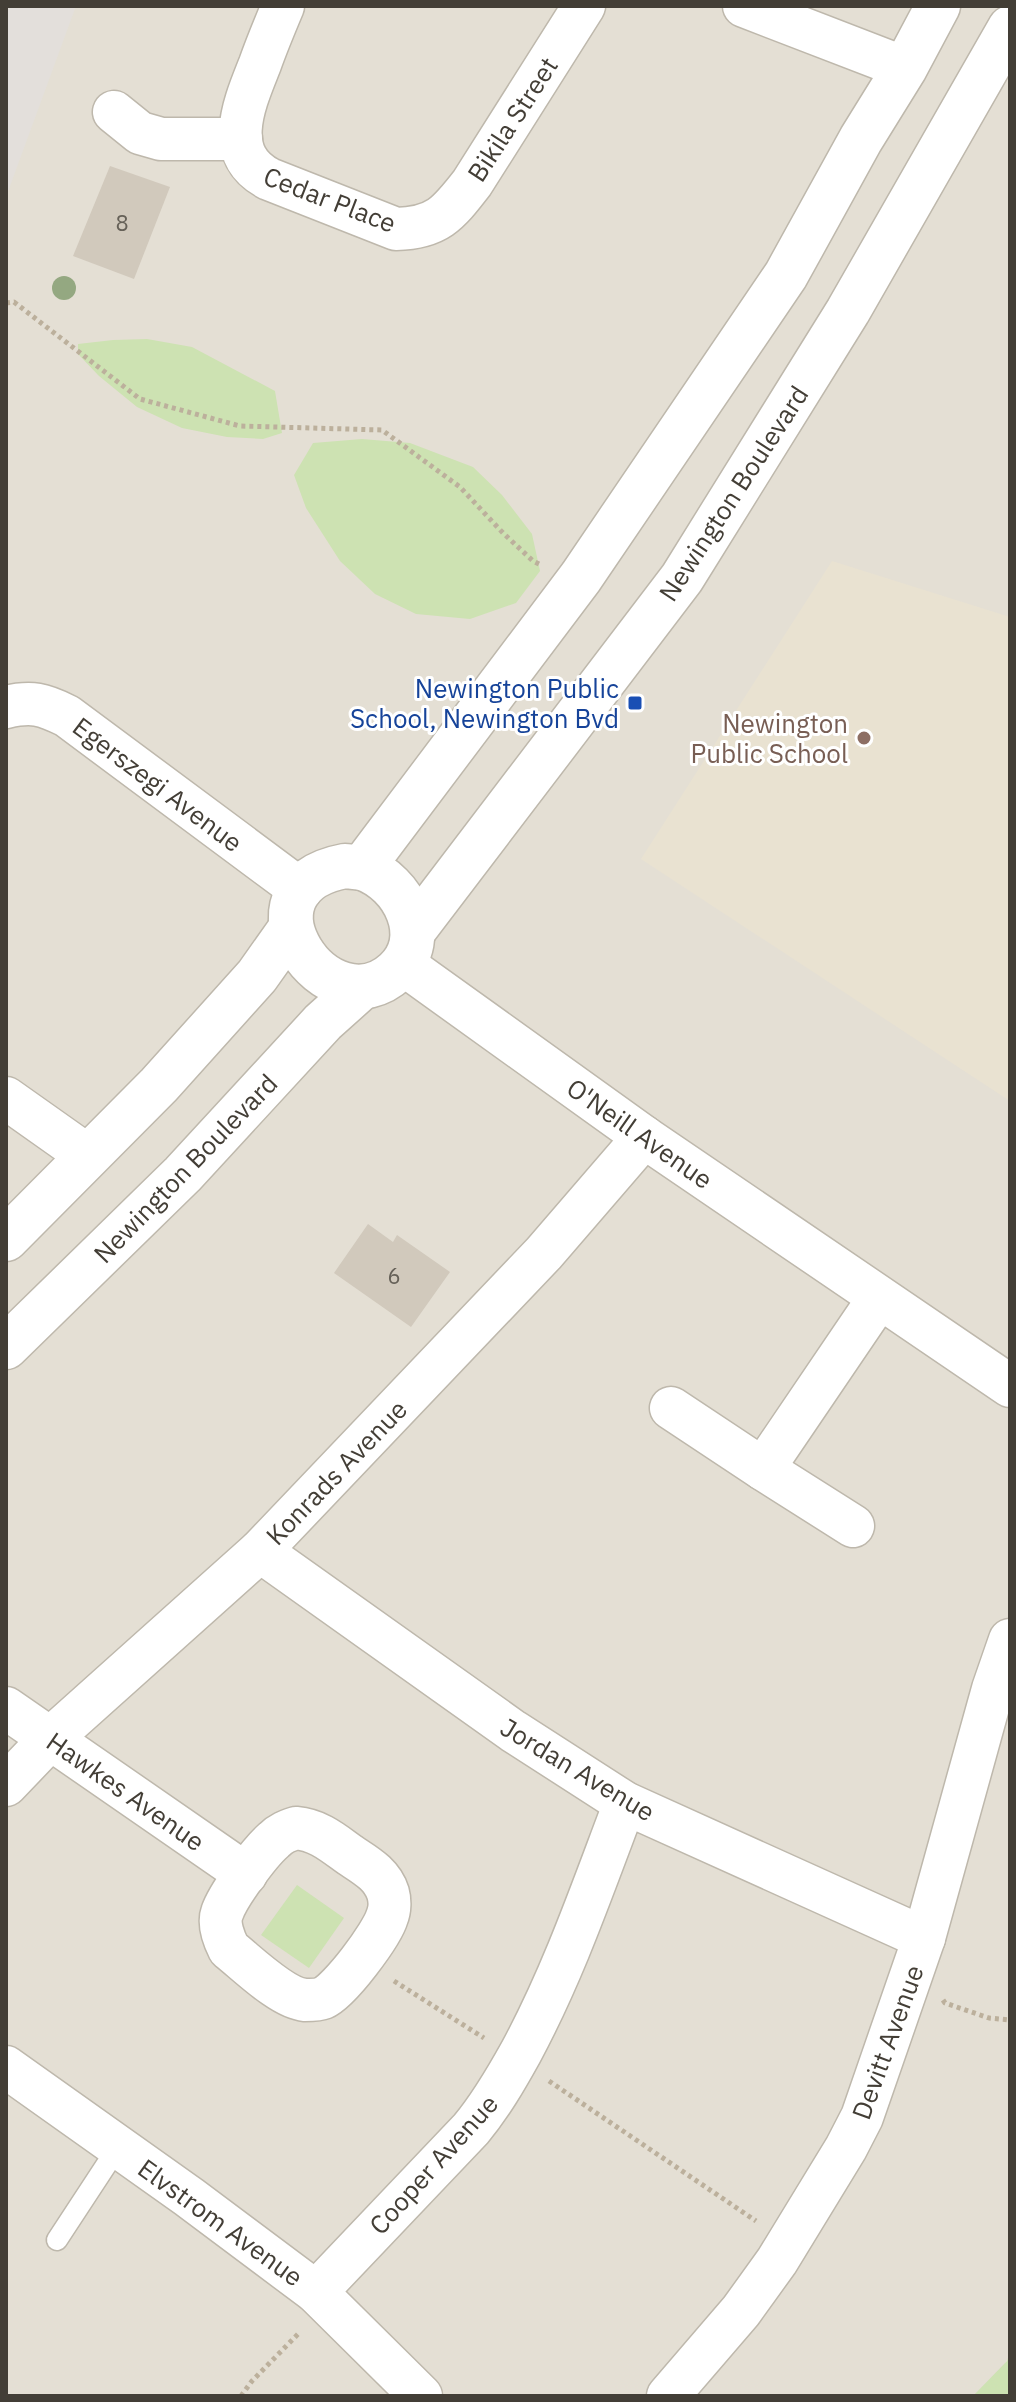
<svg xmlns="http://www.w3.org/2000/svg" width="1016" height="2402" font-family="'IBM Plex Sans',sans-serif">
	<style>
		.residential { fill: #e4dfd4 }
		.industrial { fill: #e3dfdb }
		.education { fill: #e9e2d1 }
		.green { fill: #cde2b2 }
		.building { fill: #d1c9bc }
		.lines { fill: none; stroke-linecap: round; stroke-linejoin: round }
		.service-casing { stroke: #beb8ac; stroke-width: 23 }
		.minor-casing { stroke: #beb8ac; stroke-width: 45 }
		.tertiary-casing { stroke: #beb8ac; stroke-width: 47 }
		.path { stroke: #bcb09c; stroke-width: 5; stroke-dasharray: 4 4; stroke-linecap: butt }
		.service { stroke: #fff; stroke-width: 20 }
		.minor { stroke: #fff; stroke-width: 42 }
		.tertiary { stroke: #fff; stroke-width: 44 }
		.tree { fill: #94a881 }
		.transit-dot { fill: #1a4fb4; stroke: #fff; stroke-width: 3 }
		.education-dot { fill: #8d6e63; stroke: #fff; stroke-width: 3 }
		.labels { text-anchor: middle; dominant-baseline: central; stroke-width: 6; stroke-linejoin: round; paint-order: stroke }
		.number-label { font-size: 22px; fill: #666158 }
		.street-label { font-size: 26px; fill: #433e36; stroke: #fff }
		.transit-label { font-size: 26px; fill: #164399; stroke: #fff; text-anchor: end }
		.education-label { font-size: 26px; fill: #785e54; stroke: #fff; text-anchor: end }
	</style>
	<rect width="100%" height="100%" fill="#f1ede6"/>
	<!-- residential -->
	<path class="residential" d="M19 6H1010V2355L987 2396H6V38Z"/>
	<!-- industrial -->
	<path class="industrial" d="M6 6H76L6 197Z"/>
	<!-- education -->
	<path class="education" d="M832 561 1010 617V1101L641 859Z"/>
	<!-- green -->
	<g class="green">
		<path d="M147 339 192 347 275 391 282 433 263 439 227 437 182 428 137 407 99 376 78 354V344L113 340Z"/>
		<path d="M362 439 410 443 473 467 502 495 532 534 540 571 516 603 470 619 416 614 375 594 340 561 306 508 294 475 313 443Z"/>
		<path d="M297 1885 344 1918 309 1968 261 1935Z"/>
		<path d="M1010 2352V2396H973L1007 2361Z"/>
	</g>
	<!-- building -->
	<g class="building">
		<path d="M110 166 170 187 134 279 73 256Z"/>
		<path d="M368 1224 393 1242 397 1235 450 1272 411 1327 334 1273Z"/>
	</g>
	<g class="lines">
		<defs>
			<path id="service" d="M57 2240 118 2147"/>
			<g id="minor">
				<path d="M283 6C275 25 267 44 260 64 245 102 221 154 269 179L396 229C437 228 448 214 472 183L584 6"/>
				<path d="M744 6 905 68"/>
				<path d="M114 112 140 133 161 139H241"/>
				<path d="M6 707C32 701 43 704 67 716L301 890"/>
				<path d="M403 964 644 1137 1010 1386"/>
				<path d="M6 1098 88 1156"/>
				<path d="M671 1408 763 1469 879 1298"/>
				<path d="M763 1469 853 1526"/>
				<path d="M260 1551 513 1731 625 1803 924 1938"/>
				<path d="M6 1708 246 1874"/>
				<path d="M6 1785 50 1739 260 1551 544 1253 644 1137"/>
				<path d="M296 1828C318 1830 332 1842 350 1855 365 1865 382 1874 388 1893 390 1900 390 1910 387 1917 382 1934 340 1991 323 1998 318 2000 311 2000 305 2000 282 1998 248 1964 229 1949 224 1939 218 1924 222 1913 228 1895 260 1852 274 1840 281 1833 287 1831 296 1828Z"/>
				<path d="M6 2067 189 2197 316 2292 421 2396"/>
				<path d="M316 2292 471 2129C491 2105 506 2079 521 2052 564 1972 593 1887 625 1803"/>
				<path d="M668 2396 741 2311 777 2261 846 2148 862 2117 924 1938 993 1689 1010 1640"/>
			</g>
			<g id="tertiary">
				<path d="M345 866C351 867 358 867 363 868 405 883 431 938 396 971 329 1034 227 888 345 866Z"/>
				<path d="M362 868 581 577 786 275 861 139 905 68 938 6"/>
				<path d="M414 930 682 578 848 311 1010 28"/>
				<path d="M6 1239 159 1085 257 976 291 928"/>
				<path d="M6 1347 183 1174 323 1022 362 987"/>
			</g>
		</defs>
		<!-- service casing -->
		<use href="#service" class="service-casing"/>
		<!-- minor casing -->
		<use href="#minor" class="minor-casing"/>
		<!-- tertiary casing -->
		<use href="#tertiary" class="tertiary-casing"/>
		<!-- path -->
		<g class="path">
			<path d="M6 303 14 302 140 399 240 426 382 430 460 487 503 533 533 561 539 564"/>
			<path d="M394 1981 484 2038"/>
			<path d="M943 2000 945 2003 989 2018 1010 2020"/>
			<path d="M549 2081 756 2221"/>
			<path d="M241 2396 252 2381 300 2332"/>
		</g>
		<!-- service -->
		<use href="#service" class="service"/>
		<!-- minor -->
		<use href="#minor" class="minor"/>
		<!-- tertiary -->
		<use href="#tertiary" class="tertiary"/>
	</g>
	<!-- trees -->
	<circle class="tree" cx="64" cy="288" r="12"/>
	<!-- markers -->
	<rect class="transit-dot" x="627" y="695" width="16" height="16" rx="4"/>
	<circle class="education-dot" cx="864" cy="738" r="8"/>
	<g class="labels">
		<!-- number labels -->
		<g class="number-label">
			<text x="122" y="222">8</text>
			<text x="394" y="1275">6</text>
		</g>
		<!-- street labels -->
		<g class="street-label">
			<text transform="translate(512 119) rotate(-57)">Bikila Street</text>
			<text transform="translate(330 199) rotate(21)">Cedar Place</text>
			<text transform="translate(733 493) rotate(-57)">Newington Boulevard</text>
			<text transform="translate(158 784) rotate(37)">Egerszegi Avenue</text>
			<text transform="translate(640 1133) rotate(35)">O'Neill Avenue</text>
			<text transform="translate(185 1168) rotate(-46)">Newington Boulevard</text>
			<text transform="translate(336 1472) rotate(-46)">Konrads Avenue</text>
			<text transform="translate(578 1769) rotate(31)">Jordan Avenue</text>
			<text transform="translate(126 1791) rotate(35)">Hawkes Avenue</text>
			<text transform="translate(887 2042) rotate(-70)">Devitt Avenue</text>
			<text transform="translate(433 2164) rotate(-48)">Cooper Avenue</text>
			<text transform="translate(221 2222) rotate(36)">Elvstrom Avenue</text>
		</g>
		<!-- transit labels -->
		<g class="transit-label">
			<text x="619" y="688">Newington Public<tspan x="619" dy="30">School, Newington Bvd</tspan></text>
		</g>
		<!-- education labels -->
		<g class="education-label">
			<text x="848" y="723">Newington<tspan x="848" dy="30">Public School</tspan></text>
		</g>
	</g>
	<!-- border -->
	<rect width="1016" height="2402" fill="none" stroke="#433e36" stroke-width="16"/>
</svg>
